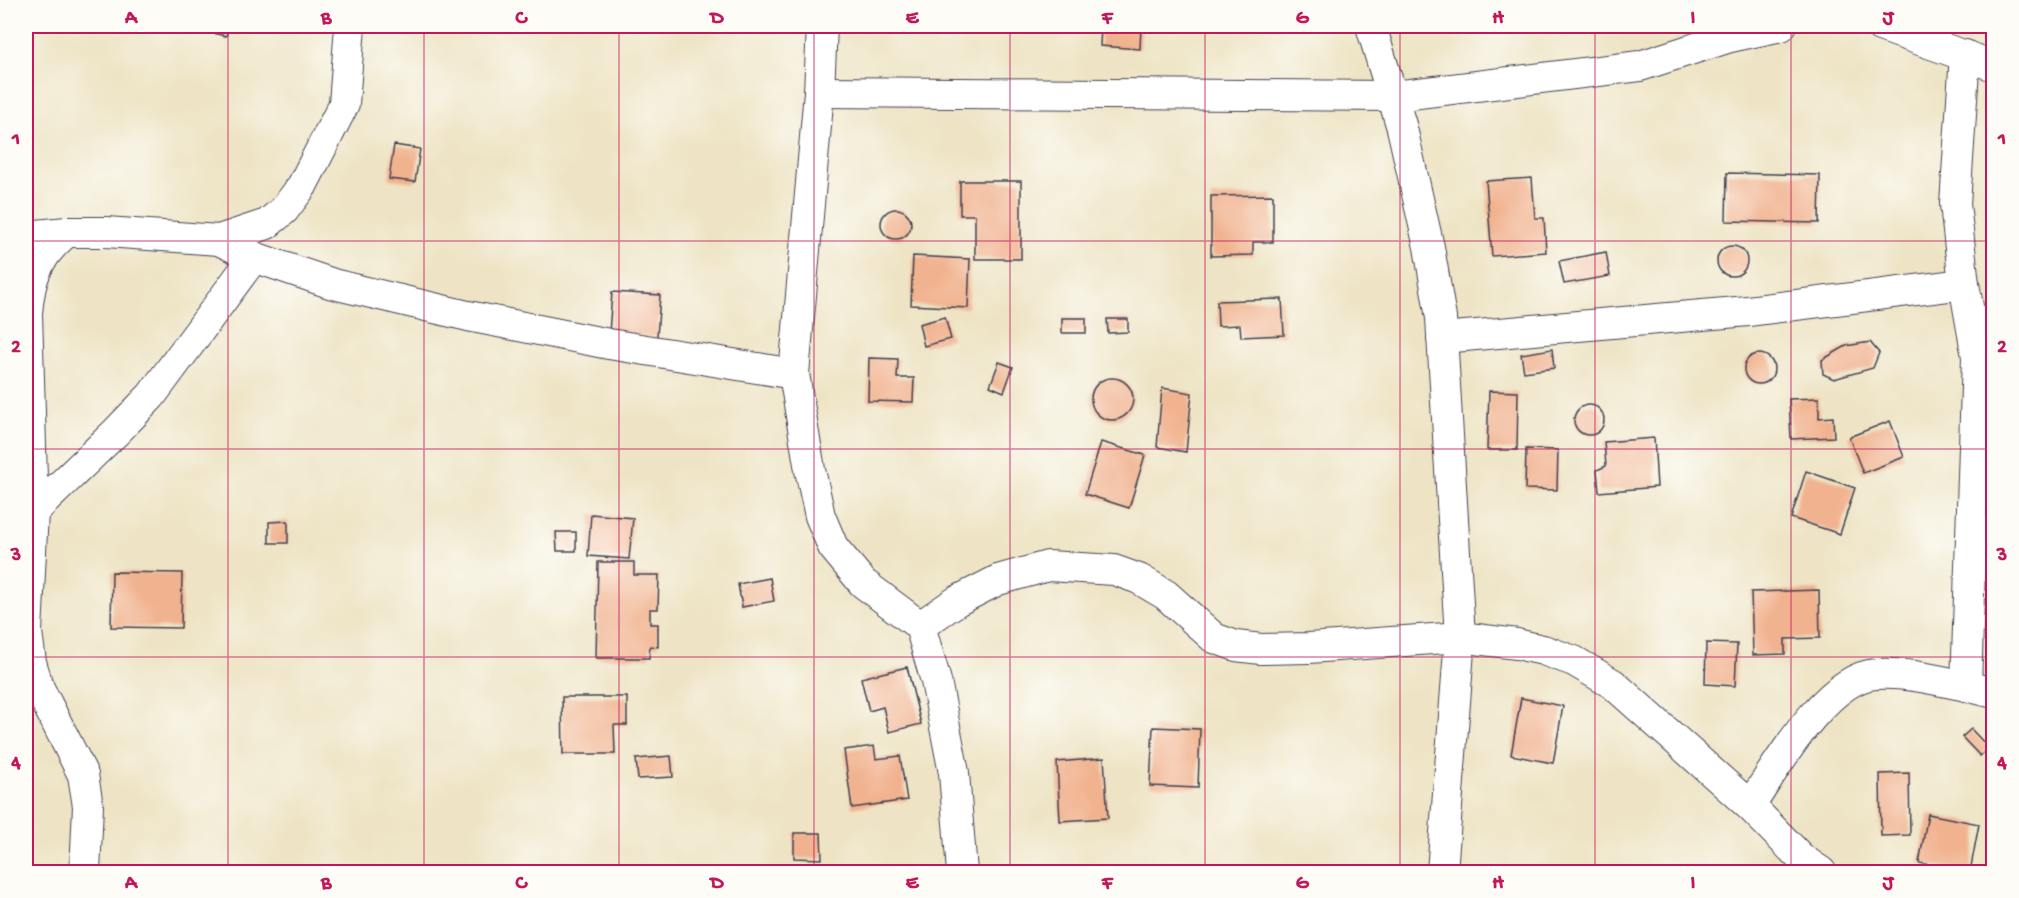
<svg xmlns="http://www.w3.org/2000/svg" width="2019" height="898" font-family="'Gochi Hand',sans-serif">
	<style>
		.building { fill: #f1b28f }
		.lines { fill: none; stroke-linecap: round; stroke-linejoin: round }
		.street-casing { stroke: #413f50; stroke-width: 32 }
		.street { stroke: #fff; stroke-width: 30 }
		.grid { fill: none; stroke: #c2185b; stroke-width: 1.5; stroke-opacity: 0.55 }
		.neatline { fill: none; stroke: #c2185b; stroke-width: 2 }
		.grid-label { font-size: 20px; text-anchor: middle; font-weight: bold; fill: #c2185b }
	</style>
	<rect width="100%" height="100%" fill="#fdfcf7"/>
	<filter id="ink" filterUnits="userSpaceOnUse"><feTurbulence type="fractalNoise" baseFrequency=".0167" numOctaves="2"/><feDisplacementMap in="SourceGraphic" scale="12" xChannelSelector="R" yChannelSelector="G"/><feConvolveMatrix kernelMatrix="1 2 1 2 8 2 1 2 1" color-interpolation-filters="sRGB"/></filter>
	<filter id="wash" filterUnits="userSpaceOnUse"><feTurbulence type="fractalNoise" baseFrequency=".008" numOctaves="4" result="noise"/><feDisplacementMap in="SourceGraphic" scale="24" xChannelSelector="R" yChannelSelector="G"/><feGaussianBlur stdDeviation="1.35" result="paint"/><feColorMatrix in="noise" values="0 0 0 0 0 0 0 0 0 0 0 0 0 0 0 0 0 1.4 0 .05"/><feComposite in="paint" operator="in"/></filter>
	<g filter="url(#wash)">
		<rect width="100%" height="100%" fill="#eee4c5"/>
		<g id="blocks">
			<!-- building -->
			<g class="building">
				<path d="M183 26H229L226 36Z"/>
				<path d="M1101 26H1141L1140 49 1100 46Z"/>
				<path d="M394 145 420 149 415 182 389 179Z"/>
				<path d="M1727 173 1820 175 1819 223 1726 221Z"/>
				<path d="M1532 178 1535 218H1544L1546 252 1492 256 1486 181Z"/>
				<path d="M960 181H1021V259H975V215H960Z"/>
				<path d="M1273 195V242H1253V255L1211 256V196Z"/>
				<circle cx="896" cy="224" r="15"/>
				<circle cx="1732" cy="261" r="15"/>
				<path d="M1606 252 1610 276 1564 284 1559 261Z"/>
				<path d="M913 256 970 259 968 308 911 305Z"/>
				<path d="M612 292 660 295 657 337 609 333Z"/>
				<path d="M1282 299 1284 335 1241 337 1240 325 1218 326 1217 301Z"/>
				<path d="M945 317 951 339 924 346 919 324Z"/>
				<rect x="1062" y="318" width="24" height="15"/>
				<path d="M1107 319H1128V332L1108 333Z"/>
				<path d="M1870 342 1879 353 1873 368 1834 379 1823 374 1822 360 1846 346Z"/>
				<path d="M1552 349 1554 368 1524 372 1521 354Z"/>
				<circle cx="1759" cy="369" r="15"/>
				<path d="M869 358 898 359 897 378H914L913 402 868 401Z"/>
				<path d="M999 362 1013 367 1004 392 990 386Z"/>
				<circle cx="1112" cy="399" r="21"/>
				<path d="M1162 388 1192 393 1186 452 1157 447Z"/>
				<path d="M1489 391 1518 392 1517 450H1487Z"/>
				<path d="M1819 398V418L1833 417 1834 437 1791 439 1789 399Z"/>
				<circle cx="1589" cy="420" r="15"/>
				<path d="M1890 421 1904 457 1863 473 1849 437Z"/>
				<path d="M1654 438 1657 487 1599 492 1597 470 1606 466 1604 442Z"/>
				<path d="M1101 442 1145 455 1129 508 1085 494Z"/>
				<path d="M1526 449 1558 450 1557 490 1525 489Z"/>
				<path d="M1806 471 1855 488 1840 534 1791 518Z"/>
				<path d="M591 514 633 518 629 559 588 556Z"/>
				<path d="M288 521V543H269V522Z"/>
				<path d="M556 532H576V551H557Z"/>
				<path d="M598 562H634V575H659L658 609H650V624H658V647L650 646 649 658H596Z"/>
				<path d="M112 572 182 573 181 628 111 627Z"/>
				<path d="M770 578 774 601 742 607 738 584Z"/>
				<path d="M1819 590 1820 638 1785 639V654L1753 655 1751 592Z"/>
				<path d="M1706 643 1737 644 1735 686 1705 684Z"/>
				<path d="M907 667 921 724 889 732 883 707 869 711 861 678Z"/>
				<path d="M562 697H627V725H614L615 754H563Z"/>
				<path d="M1521 698 1563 706 1553 763 1511 755Z"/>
				<path d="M1153 727 1200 729 1198 788 1150 786Z"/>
				<path d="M1971 729 1989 748 1980 756 1962 737Z"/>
				<path d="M874 746 876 759 900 756 907 800 852 808 844 750Z"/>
				<path d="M671 756 673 777 638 779 636 759Z"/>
				<path d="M1104 758 1108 818 1060 821 1057 762Z"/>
				<path d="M1909 773 1910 835 1881 836 1880 774Z"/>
				<path d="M1928 814 1979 824 1970 872 1919 863Z"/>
				<path d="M794 833H821L822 859 794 858Z"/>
			</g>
		</g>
	</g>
	<g filter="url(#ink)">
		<use href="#blocks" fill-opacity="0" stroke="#413f50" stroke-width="1.5"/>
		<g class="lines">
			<defs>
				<g id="street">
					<path d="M822 26 819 92 794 374 810 470 820 516 833 547 863 583 920 626 936 681 954 773 962 872"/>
					<path d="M1371 26 1402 128 1429 247 1441 318 1460 637 1442 872"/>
					<path d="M1880 26 1994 66"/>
					<path d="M819 92 1394 96 1640 66 1730 37 1781 26"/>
					<path d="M67 232H106L219 240 254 257 333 284 468 316 609 344 794 374"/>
					<path d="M26 236 67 232C38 256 30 276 27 313L33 512 27 632 31 662 38 686 83 775 88 806 85 872"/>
					<path d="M219 240 267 224 284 210 302 186 344 104 350 26"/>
					<path d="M1442 338 1748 311 1964 284"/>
					<path d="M33 512 117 431 151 396 254 257"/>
					<path d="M920 626 957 601 998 580 1048 566 1114 570 1139 579 1166 595 1214 638 1236 646 1261 649 1309 648 1460 637 1517 644 1543 650 1574 661 1613 684 1750 806 1802 859 1821 872"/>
					<path d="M1966 686 1994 693"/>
					<path d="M1750 806C1776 767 1826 677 1876 674 1906 672 1936 680 1966 686L1977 357 1964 284 1955 204 1965 55"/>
				</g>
			</defs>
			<!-- street casing -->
			<use href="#street" class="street-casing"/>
			<!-- street -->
			<use href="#street" class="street"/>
		</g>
	</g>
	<!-- grid -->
	<path class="grid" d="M228 26V872M424 26V872M619 26V872M814 26V872M1010 26V872M1205 26V872M1400 26V872M1595 26V872M1791 26V872M26 241H1994M26 449H1994M26 657H1994"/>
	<!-- margin -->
	<rect width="2019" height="898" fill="none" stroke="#fdfcf7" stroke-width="66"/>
	<rect x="33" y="33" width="1953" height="832" class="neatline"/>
	<g class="grid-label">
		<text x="131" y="23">A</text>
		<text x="326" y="23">B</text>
		<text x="521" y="23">C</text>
		<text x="717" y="23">D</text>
		<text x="912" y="23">E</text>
		<text x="1107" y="23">F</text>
		<text x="1302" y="23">G</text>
		<text x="1498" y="23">H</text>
		<text x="1693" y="23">I</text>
		<text x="1888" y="23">J</text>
		<text x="16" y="144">1</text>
		<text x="2002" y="144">1</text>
		<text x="16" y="352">2</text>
		<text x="2002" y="352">2</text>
		<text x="16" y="560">3</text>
		<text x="2002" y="560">3</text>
		<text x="16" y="768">4</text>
		<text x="2002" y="768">4</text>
		<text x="131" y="888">A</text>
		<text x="326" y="888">B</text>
		<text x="521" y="888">C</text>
		<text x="717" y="888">D</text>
		<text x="912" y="888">E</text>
		<text x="1107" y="888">F</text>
		<text x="1302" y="888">G</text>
		<text x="1498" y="888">H</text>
		<text x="1693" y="888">I</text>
		<text x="1888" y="888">J</text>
	</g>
</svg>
